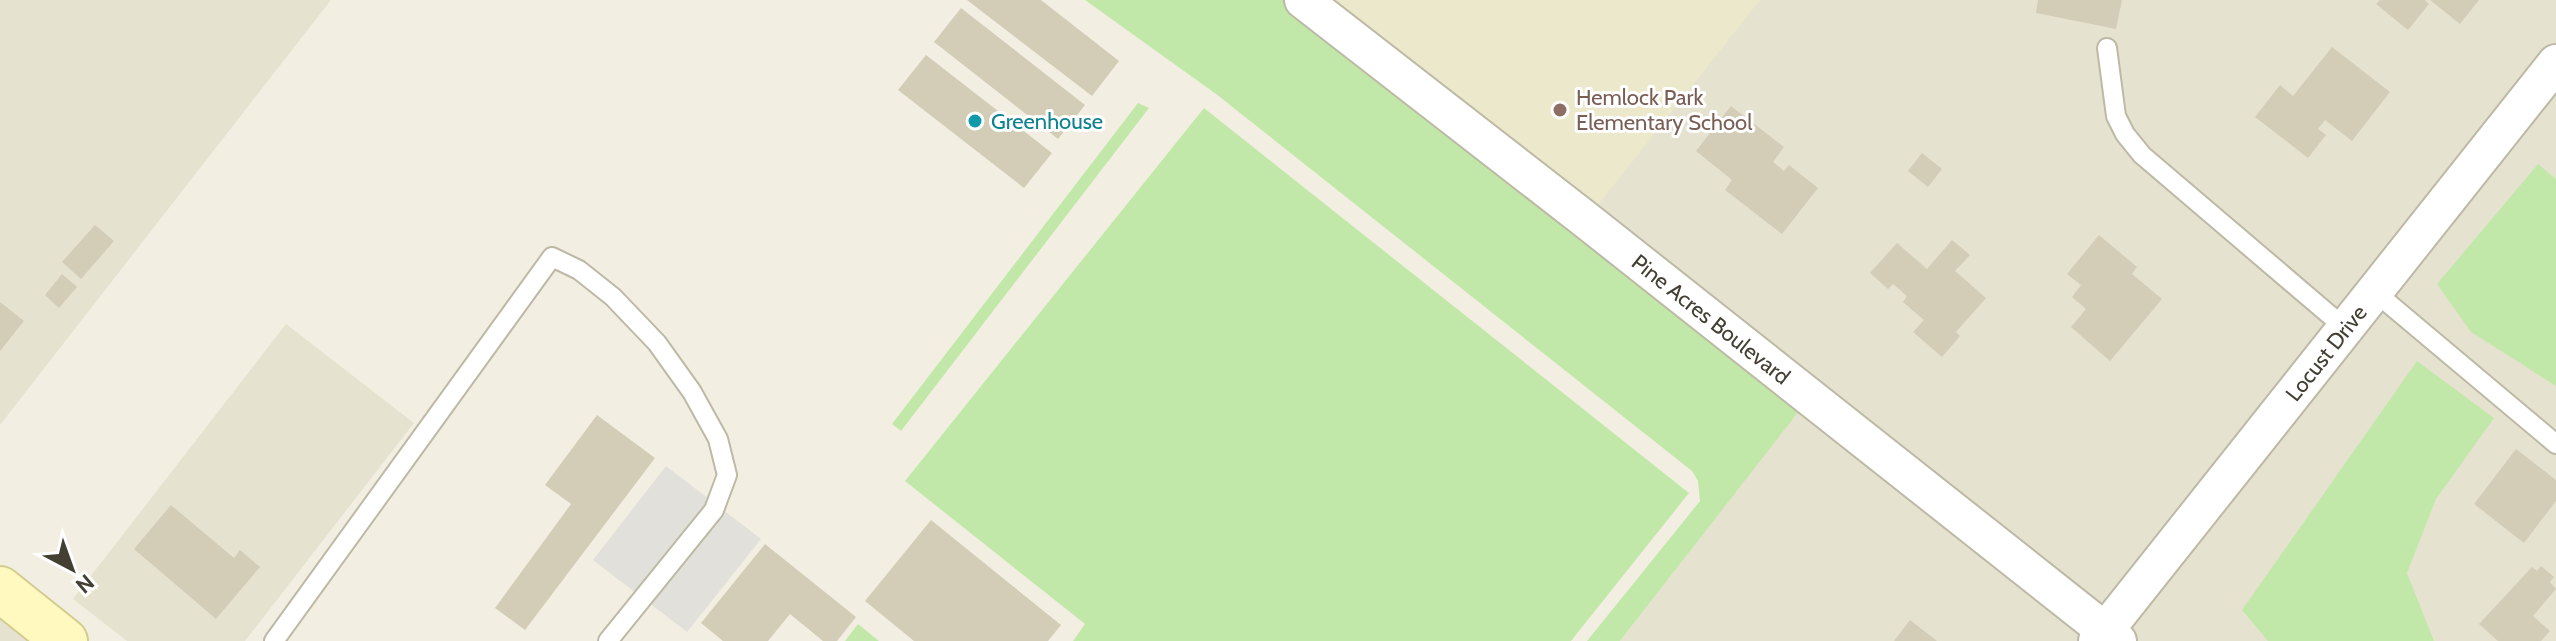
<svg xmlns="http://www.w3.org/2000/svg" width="2556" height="641" font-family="Cabin,sans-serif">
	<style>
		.residential { fill: #e6e2d0 }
		.education { fill: #ece8cb }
		.green { fill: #c2e8a9 }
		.parking { fill: #e2e0db }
		.building { fill: #d3cdb7 }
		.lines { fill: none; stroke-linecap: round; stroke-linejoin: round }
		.lane-casing { stroke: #bdb9a5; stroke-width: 22 }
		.street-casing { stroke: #bdb9a5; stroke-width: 40 }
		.secondary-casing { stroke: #d3cc90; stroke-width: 48 }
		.lane { stroke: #fff; stroke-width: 18 }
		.street { stroke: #fff; stroke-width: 36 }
		.secondary { stroke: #fff9bf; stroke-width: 44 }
		.education-dot { fill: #8d6e63; stroke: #fff; stroke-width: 3 }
		.culture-dot { fill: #0f9aa8; stroke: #fff; stroke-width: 3 }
		.labels { text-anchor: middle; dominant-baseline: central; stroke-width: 6; stroke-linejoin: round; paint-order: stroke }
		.education-label { font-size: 22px; fill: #785e54; stroke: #fff; text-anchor: start }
		.culture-label { font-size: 22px; fill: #0d838f; stroke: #fff; text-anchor: start }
		.street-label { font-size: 22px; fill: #433f33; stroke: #fff }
	</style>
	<rect width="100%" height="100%" fill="#f2efe2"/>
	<!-- residential -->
	<g class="residential">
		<path d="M0 0H331L0 425Z"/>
		<path d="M1307 0H2556V641H1620L1809 397Z"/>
		<path d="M286 324 414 423 245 641H127L73 599Z"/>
		<path d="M0 590 65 641H0Z"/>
	</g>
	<!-- education -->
	<path class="education" d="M1307 0H1760L1586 220Z"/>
	<!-- green -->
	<g class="green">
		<path d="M1085 0H1307L1810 397 1620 641H1587L1700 501 1698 481 1692 471 1216 94Z"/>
		<path d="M1138 103 1149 108 901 431 892 424Z"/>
		<path d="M1204 108 1689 493 1571 641H1073L1085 624 905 481Z"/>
		<path d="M2538 164 2556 179V386L2471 332 2437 284Z"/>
		<path d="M2417 361 2494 418 2436 499 2407 573 2434 641H2268L2242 610Z"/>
		<path d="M858 624 879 641H845Z"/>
	</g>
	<!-- parking -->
	<path class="parking" d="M666 466 761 539 687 632 593 560Z"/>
	<!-- building -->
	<g class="building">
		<path d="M967 0H1041L1119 61 1092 96Z"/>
		<path d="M2038 0H2122L2116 29 2036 13Z"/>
		<path d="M2380 0H2425L2429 4 2408 30 2376 4Z"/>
		<path d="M2430 0H2479L2460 24Z"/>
		<path d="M961 8 1085 105 1058 139 934 42Z"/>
		<path d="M2332 47 2390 92 2352 141 2325 120 2318 129 2326 135 2308 158 2255 117 2280 85 2293 96Z"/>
		<path d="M926 55 1052 153 1024 188 898 90Z"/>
		<path d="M1731 106 1784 147 1773 162 1784 171 1789 165 1818 188 1782 234 1725 190 1732 180 1696 151Z"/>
		<path d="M1922 153 1942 169 1928 187 1908 171Z"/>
		<path d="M95 225 114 241 81 279 62 262Z"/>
		<path d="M2099 235 2137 267 2132 274 2162 299 2110 361 2071 327 2086 309 2072 297 2081 285 2067 274Z"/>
		<path d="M1952 240 1970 255 1955 271 1986 298 1956 332 1960 336 1942 357 1913 332 1924 320 1903 302 1907 296 1893 284 1888 289 1870 273 1897 243 1927 269Z"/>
		<path d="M62 274 77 287 59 308 45 295Z"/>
		<path d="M0 302 24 321 0 351Z"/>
		<path d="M597 415 655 458 525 630 495 608 571 504 545 485Z"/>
		<path d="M2516 449 2556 480V501L2524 543 2474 504Z"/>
		<path d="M171 505 234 558 240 550 260 567 216 619 134 549Z"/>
		<path d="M931 520 1061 625 1048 641H914L865 601Z"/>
		<path d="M765 544 856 617 837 641H823L790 614 768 641H723L701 623Z"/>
		<path d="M2541 566 2554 577 2550 582 2556 589 2533 616 2550 631 2541 641H2498L2479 624 2532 567 2537 571Z"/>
		<path d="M1910 620 1937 641H1894Z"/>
	</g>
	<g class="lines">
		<defs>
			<g id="lane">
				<path d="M2107 48 2116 116 2125 134 2142 155 2345 328"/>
				<path d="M2375 292 2556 444"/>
				<path d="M274 641 552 257 579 270 613 297 657 343 692 392 718 439 727 475 714 510 608 641"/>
			</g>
			<g id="street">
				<path id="s1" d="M1303 0 1586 220 2118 641"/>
				<path id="s2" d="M2097 641 2556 63"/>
			</g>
			<path id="secondary" d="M0 589 65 641"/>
		</defs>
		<!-- lane casing -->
		<use href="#lane" class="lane-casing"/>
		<!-- street casing -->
		<use href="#street" class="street-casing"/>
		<!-- secondary casing -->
		<use href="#secondary" class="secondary-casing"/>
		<!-- lane -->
		<use href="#lane" class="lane"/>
		<!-- street -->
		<use href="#street" class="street"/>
		<!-- secondary -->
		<use href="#secondary" class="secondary"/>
	</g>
	<!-- markers -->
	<circle class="education-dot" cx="1560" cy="110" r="8"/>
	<circle class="culture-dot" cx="975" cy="121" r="8"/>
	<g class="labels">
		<!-- education labels -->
		<g class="education-label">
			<text x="1576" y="97">Hemlock Park<tspan x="1576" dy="25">Elementary School</tspan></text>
		</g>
		<!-- culture labels -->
		<g class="culture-label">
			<text x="991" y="121">Greenhouse</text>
		</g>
		<!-- street labels -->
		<g class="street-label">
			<text stroke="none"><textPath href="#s1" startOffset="518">Pine Acres Boulevard</textPath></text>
			<text stroke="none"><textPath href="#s2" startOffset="368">Locust Drive</textPath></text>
		</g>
	</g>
	<!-- north arrow -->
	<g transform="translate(72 569) rotate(139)" stroke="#ffffff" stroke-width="6" paint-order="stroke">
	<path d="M0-6L14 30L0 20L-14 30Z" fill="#433f33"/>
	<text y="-12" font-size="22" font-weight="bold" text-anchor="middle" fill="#433f33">N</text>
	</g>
</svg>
